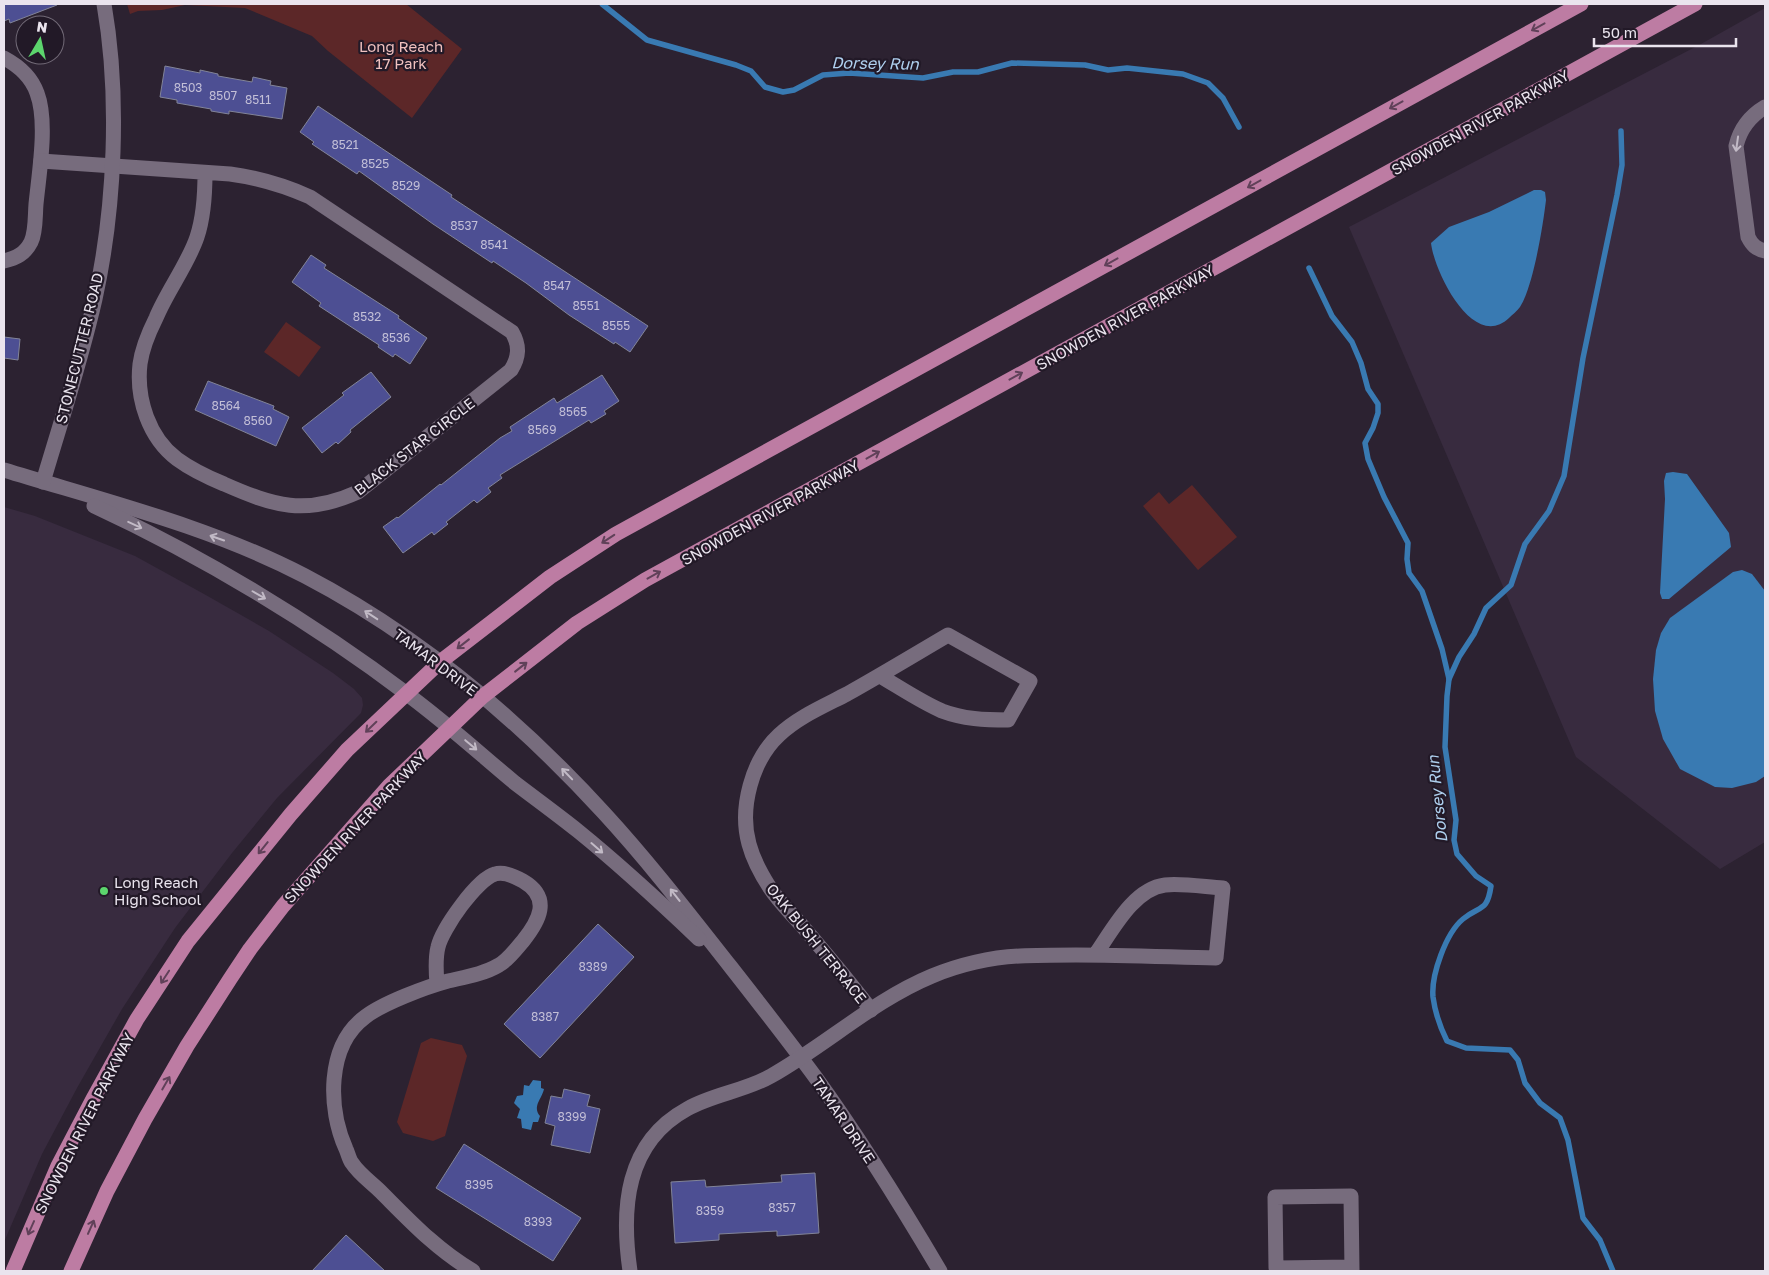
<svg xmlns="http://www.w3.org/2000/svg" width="1769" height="1275" font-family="'Golos Text',sans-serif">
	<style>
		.built { fill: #382b3f }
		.green { fill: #5c2728 }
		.water { fill: #397ab2 }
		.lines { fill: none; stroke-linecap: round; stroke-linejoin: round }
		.stream { stroke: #397ab2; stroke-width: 5.5 }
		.building { fill: #4d4f93; stroke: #828498 }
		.minor { stroke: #776c7d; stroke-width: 15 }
		.major { stroke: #bd7ca3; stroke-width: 15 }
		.oneway { stroke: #604159 }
		.oneway2 { stroke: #c2bac6 }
		.poi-dot { fill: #5cd56d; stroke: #221927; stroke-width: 2 }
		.labels { text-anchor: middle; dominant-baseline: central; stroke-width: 4.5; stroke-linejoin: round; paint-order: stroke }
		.number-label { font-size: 12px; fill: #c3bfd7 }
		.park-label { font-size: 15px; fill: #f1c1bf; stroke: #221927 }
		.street-label { font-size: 15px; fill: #eae4ee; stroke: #221927 }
		.poi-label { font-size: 15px; fill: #eae4ee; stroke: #221927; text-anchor: start }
		.water-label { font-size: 16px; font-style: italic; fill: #afd0ef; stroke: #221927 }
	</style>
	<rect width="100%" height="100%" fill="#2c2231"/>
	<!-- built -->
	<g class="built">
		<path d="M1765 8V842L1720 869 1576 757 1349 227 1701 44Z"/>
		<path d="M4 507 35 516 135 556 204 594 269 631 333 673 354 689 362 698 363 705 361 713 277 798 232 853 175 928 122 1009 77 1088 42 1154 4 1242Z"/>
	</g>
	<!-- green -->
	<g class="green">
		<path d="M127 4H406L462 49 412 118 328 51 312 36 245 8 185 5 162 10 138 11 130 14Z"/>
		<path d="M286 322 321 347 299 377 264 352Z"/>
		<path d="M1192 485 1237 537 1198 570 1143 506 1159 492 1169 504Z"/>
		<path d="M431 1038 462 1045 467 1056 445 1136 433 1141 403 1133 397 1122 421 1043Z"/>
	</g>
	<!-- water -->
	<g class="water">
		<path d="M1534 190H1541L1545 192 1546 200C1543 226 1533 287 1520 307 1517 311 1512 315 1509 318 1473 352 1434 271 1431 243L1449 227 1489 212Z"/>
		<path d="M1673 472 1687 474 1729 533 1731 547 1669 599H1662L1660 593 1665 499 1664 481 1666 473Z"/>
		<path d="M1742 570 1752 574 1765 591V776L1756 782 1732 788 1715 787 1680 769 1663 739 1655 711 1653 679 1656 650 1661 633 1670 618 1733 572Z"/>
		<path d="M533 1080 541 1081V1088L544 1089C542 1099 532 1106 540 1116L538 1122H533L531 1130 522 1128 521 1119 517 1118 520 1109 514 1103 517 1096 523 1095 524 1085 529 1086Z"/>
	</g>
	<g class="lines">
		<!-- stream -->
		<g class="stream">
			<path d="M602 4 647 40 736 65 751 71 765 87 783 92 794 90 823 75 849 73 923 78 953 72H978L1012 63 1085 65 1108 70 1127 68 1183 74 1208 83 1223 98 1239 127"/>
			<path d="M1309 268 1332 316 1352 342 1361 363 1368 389 1378 404V413L1373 428 1365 443 1368 459 1384 497 1408 543 1407 559 1409 573 1422 591 1442 649 1449 679 1447 696 1445 747 1456 820 1454 840 1457 854 1476 876 1491 886C1487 913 1480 905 1463 919 1446 933 1431 975 1433 997 1435 1012 1440 1027 1447 1041L1466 1048 1510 1050 1518 1060 1525 1083 1540 1103 1560 1118 1568 1140 1583 1218 1600 1240 1613 1271"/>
			<path d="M1449 679 1459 657 1474 634 1486 608 1511 585 1525 544 1549 511 1564 476 1583 358 1617 195 1622 165 1621 131"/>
		</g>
	</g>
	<!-- building -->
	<g class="building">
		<path d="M4 4H57V5L10 23 9 19 4 21Z"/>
		<path d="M165 66 200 73V70L218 74V76L252 82 253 77 271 81 270 85 287 88 282 119 229 111V114L211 111V109L177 103V100L160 97Z"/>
		<path d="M318 106 452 195 451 197 648 326 630 352 615 342 614 344 569 315 526 283 493 261 492 263 433 224 359 171 357 174 312 144 314 142 300 132Z"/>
		<path d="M311 255 326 265 324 268 399 316 398 318 427 338 410 364 395 354 393 357 378 347 379 345 319 306 321 303 292 282Z"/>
		<path d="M4 337 20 339 18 360 4 358Z"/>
		<path d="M371 372 391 397 350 430 351 432 338 444 336 442 322 453 302 428 344 395 342 393Z"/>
		<path d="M602 375 619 401 604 411 606 414 591 423 589 420 500 475 502 478 488 488 491 492 477 503 474 500 446 522 448 524 434 535 432 532 403 553 383 527 397 517 398 518 440 484 441 485 500 438 512 431 510 427 554 398 557 403Z"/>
		<path d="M208 381 274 406 273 409 289 417 276 446 195 410Z"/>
		<path d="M598 924 634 957 540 1058 504 1024Z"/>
		<path d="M564 1089 590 1095 587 1106 600 1109 590 1153 551 1145 555 1126 545 1123 551 1096 562 1098Z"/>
		<path d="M464 1144 581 1218 553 1261 436 1188Z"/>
		<path d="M815 1173 819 1233 777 1236V1231L719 1234V1240L675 1243 671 1182 705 1180 706 1187 782 1182 781 1175Z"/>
		<path d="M346 1235 385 1271H312Z"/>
	</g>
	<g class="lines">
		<!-- minor -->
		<g class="minor">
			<path d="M4 58C19 66 31 76 37 93 48 122 39 173 36 204 35 216 36 232 31 242 25 254 16 258 4 261"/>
			<path d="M1765 107C1750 116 1740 129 1736 146L1748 237C1752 245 1756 249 1765 251"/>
			<path d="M41 161 230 174C260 178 283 185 310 197L512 332C520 346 519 357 511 370L358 492C305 516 274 506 224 484 207 477 192 470 177 459 149 438 136 399 140 364 142 349 149 332 156 318 167 291 188 264 197 237 204 216 205 195 205 173"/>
			<path d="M4 470C105 501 211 527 305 576 418 635 518 719 604 813 649 862 689 914 730 966 759 1003 788 1040 816 1078 861 1140 901 1205 940 1271"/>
			<path d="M43 482C61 421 81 361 95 299 115 208 120 96 104 4"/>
			<path d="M94 506C202 556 313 623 407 694 445 722 479 753 515 783 536 799 558 815 578 831 620 865 660 902 699 939"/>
			<path d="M437 984C436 972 435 959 438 947 442 929 477 879 495 874 504 871 516 877 523 881 552 898 539 921 523 941 516 949 508 960 499 965 484 974 465 977 448 981 426 987 383 1003 365 1017 326 1046 328 1109 346 1149 348 1153 349 1159 352 1163 359 1174 372 1183 381 1192 410 1221 437 1250 473 1271"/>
			<path d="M871 1010C850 982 827 955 804 928 793 915 779 902 770 888 761 874 753 859 749 844 739 808 752 760 779 735 798 717 824 706 847 694 881 675 914 655 948 635L1030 681 1008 720C985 720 963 719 942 711 921 702 899 687 880 676"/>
			<path d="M1352 1267 1276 1268 1275 1197 1351 1196 1352 1271"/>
			<path d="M630 1271C621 1209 625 1143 687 1109 713 1094 745 1091 771 1076 826 1045 874 1000 932 976 958 965 991 957 1020 956 1039 955 1058 955 1076 955 1123 955 1170 957 1216 958L1223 888C1206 887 1181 883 1165 885 1133 889 1112 931 1095 955"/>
		</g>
		<!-- major -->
		<g class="major">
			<path d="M13 1271 58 1166 94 1097 137 1019 188 941 291 814 347 750 440 662 550 577 616 534 1581 4"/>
			<path d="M71 1271 107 1191 145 1119 187 1046 230 979 250 949 283 906 389 786 482 697 577 623 645 580 1695 4"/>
		</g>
	</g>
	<!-- one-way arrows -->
	<defs><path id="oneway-shaft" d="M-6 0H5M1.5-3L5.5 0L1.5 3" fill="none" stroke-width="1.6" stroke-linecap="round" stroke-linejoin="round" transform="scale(1.25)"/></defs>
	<g class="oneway">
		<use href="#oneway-shaft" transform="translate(1538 27) rotate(151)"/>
		<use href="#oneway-shaft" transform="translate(1396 105) rotate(151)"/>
		<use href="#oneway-shaft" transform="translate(1254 184) rotate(151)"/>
		<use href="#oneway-shaft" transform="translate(1111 262) rotate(151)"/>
		<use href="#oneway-shaft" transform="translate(1016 376) rotate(-29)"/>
		<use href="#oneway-shaft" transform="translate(873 455) rotate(-29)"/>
		<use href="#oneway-shaft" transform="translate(608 539) rotate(147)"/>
		<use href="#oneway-shaft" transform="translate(654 575) rotate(-29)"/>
		<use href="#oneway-shaft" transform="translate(463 644) rotate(142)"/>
		<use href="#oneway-shaft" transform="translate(521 667) rotate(-38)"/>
		<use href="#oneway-shaft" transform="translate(371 727) rotate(136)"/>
		<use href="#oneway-shaft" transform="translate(263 848) rotate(129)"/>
		<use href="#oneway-shaft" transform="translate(165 977) rotate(123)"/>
		<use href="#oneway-shaft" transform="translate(166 1083) rotate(-60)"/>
		<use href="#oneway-shaft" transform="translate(91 1227) rotate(-66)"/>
		<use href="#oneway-shaft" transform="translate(31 1228) rotate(114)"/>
	</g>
	<g class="oneway2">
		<use href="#oneway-shaft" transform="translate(1737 144) rotate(98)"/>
		<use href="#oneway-shaft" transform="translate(135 525) rotate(25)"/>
		<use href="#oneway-shaft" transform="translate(217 538) rotate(-161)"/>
		<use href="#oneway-shaft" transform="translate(259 595) rotate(30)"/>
		<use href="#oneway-shaft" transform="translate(371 615) rotate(-147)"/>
		<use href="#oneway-shaft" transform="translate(471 745) rotate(40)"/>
		<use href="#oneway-shaft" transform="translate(567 774) rotate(-134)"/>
		<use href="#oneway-shaft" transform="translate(597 848) rotate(41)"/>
		<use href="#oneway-shaft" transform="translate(675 895) rotate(-128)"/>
	</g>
	<!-- markers -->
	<circle class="poi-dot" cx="104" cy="891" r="5"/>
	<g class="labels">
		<!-- number labels -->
		<g class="number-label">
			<text x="188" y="87">8503</text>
			<text x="223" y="95">8507</text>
			<text x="258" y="99">8511</text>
			<text x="345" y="144">8521</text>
			<text x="375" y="163">8525</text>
			<text x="406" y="185">8529</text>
			<text x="464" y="225">8537</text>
			<text x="494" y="244">8541</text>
			<text x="557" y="285">8547</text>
			<text x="586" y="305">8551</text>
			<text x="367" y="316">8532</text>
			<text x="616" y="325">8555</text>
			<text x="396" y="337">8536</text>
			<text x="226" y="405">8564</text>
			<text x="573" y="411">8565</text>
			<text x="258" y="420">8560</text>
			<text x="542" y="429">8569</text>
			<text x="593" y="966">8389</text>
			<text x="545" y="1016">8387</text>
			<text x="572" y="1116">8399</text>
			<text x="479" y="1184">8395</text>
			<text x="782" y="1207">8357</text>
			<text x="710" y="1210">8359</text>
			<text x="538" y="1221">8393</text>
		</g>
		<!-- park labels -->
		<g class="park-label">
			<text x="401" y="46">Long Reach<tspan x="401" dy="17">17 Park</tspan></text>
		</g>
		<!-- street labels -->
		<g class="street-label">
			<text transform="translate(1480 122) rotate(-29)">SNOWDEN RIVER PARKWAY</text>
			<text transform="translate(1125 317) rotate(-29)">SNOWDEN RIVER PARKWAY</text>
			<text transform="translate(79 348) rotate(-76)">STONECUTTER ROAD</text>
			<text transform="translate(414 446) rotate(-38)">BLACK STAR CIRCLE</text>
			<text transform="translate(770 512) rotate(-29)">SNOWDEN RIVER PARKWAY</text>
			<text transform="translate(436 662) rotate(37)">TAMAR DRIVE</text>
			<text transform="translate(355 827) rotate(-47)">SNOWDEN RIVER PARKWAY</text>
			<text transform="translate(817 943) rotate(51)">OAK BUSH TERRACE</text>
			<text transform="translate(844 1120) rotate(56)">TAMAR DRIVE</text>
			<text transform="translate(84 1123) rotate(-63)">SNOWDEN RIVER PARKWAY</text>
		</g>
		<!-- poi labels -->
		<g class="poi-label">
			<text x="114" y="882">Long Reach<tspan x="114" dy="17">High School</tspan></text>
		</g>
		<!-- water labels -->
		<g class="water-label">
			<text transform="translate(875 63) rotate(1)">Dorsey Run</text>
			<text transform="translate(1437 799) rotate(-96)">Dorsey Run</text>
		</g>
	</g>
	<!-- border -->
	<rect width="1769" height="1275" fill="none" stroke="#eae4ee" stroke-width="10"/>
	<!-- north arrow -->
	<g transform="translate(40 40) rotate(9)"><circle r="24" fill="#221927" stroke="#726a77"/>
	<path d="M0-4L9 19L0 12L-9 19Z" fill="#5cd56d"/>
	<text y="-8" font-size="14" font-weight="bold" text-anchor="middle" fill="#eae4ee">N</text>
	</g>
	<!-- scale -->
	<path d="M1594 38v8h142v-8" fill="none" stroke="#eae4ee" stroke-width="2.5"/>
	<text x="1602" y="38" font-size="15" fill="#eae4ee" stroke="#221927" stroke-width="4" paint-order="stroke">50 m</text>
</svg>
